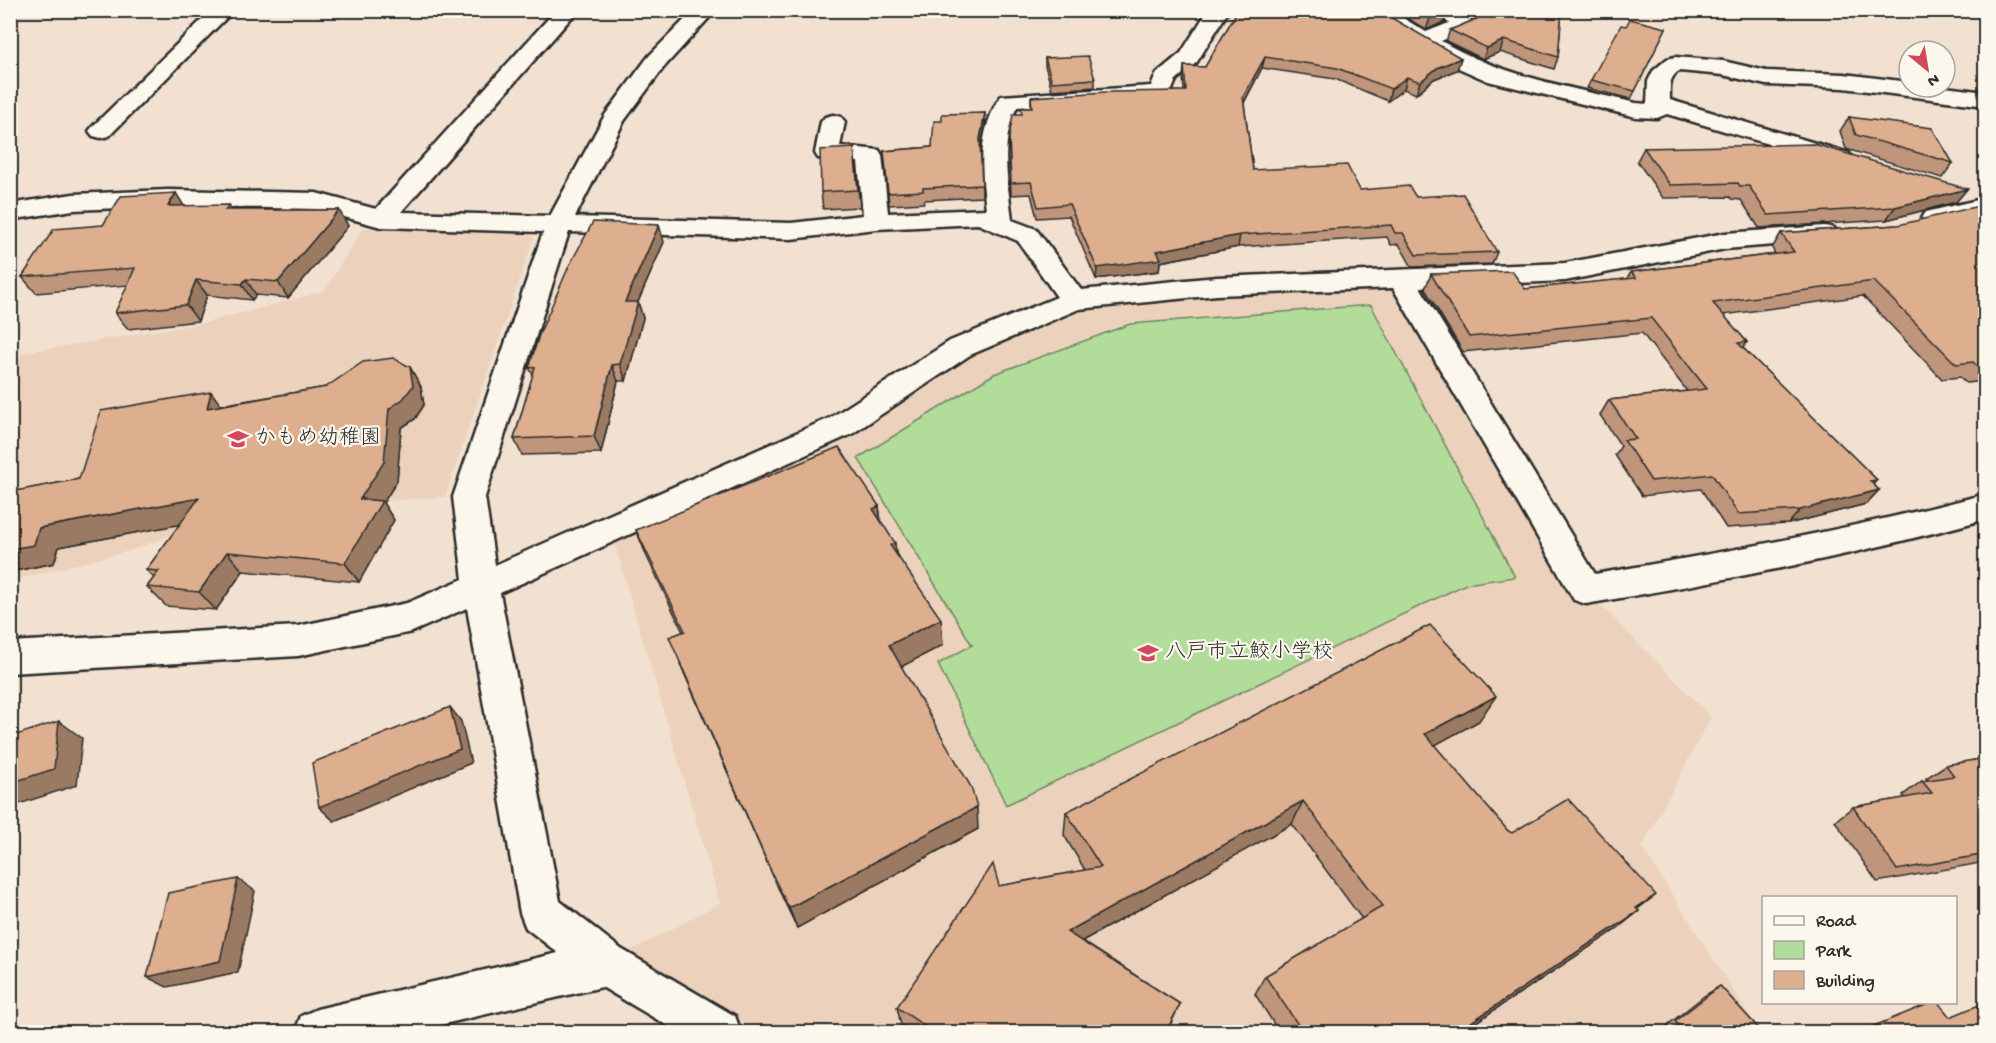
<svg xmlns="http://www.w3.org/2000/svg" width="1996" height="1043" font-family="'Gochi Hand','Klee One',sans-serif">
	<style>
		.built { fill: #ecd2bc }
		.green { fill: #b1dc9a; stroke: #6e8462; stroke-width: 1.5 }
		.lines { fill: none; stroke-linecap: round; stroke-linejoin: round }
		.minor-casing { stroke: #2b2b2b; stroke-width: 5 }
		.minor { fill: #fbf7ec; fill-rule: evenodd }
		.wall { fill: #bf967b; stroke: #2b2b2b; stroke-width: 1.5 }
		.shaded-wall { fill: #9b7a64; stroke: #2b2b2b; stroke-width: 1.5 }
		.building { fill: #deaf8f; stroke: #2b2b2b; stroke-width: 1.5 }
		.labels { text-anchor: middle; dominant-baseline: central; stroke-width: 4.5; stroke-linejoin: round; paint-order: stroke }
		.poi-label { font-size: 21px; fill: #2b2b2b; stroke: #fbf7ec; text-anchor: start }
	</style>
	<rect width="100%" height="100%" fill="#f2e1d0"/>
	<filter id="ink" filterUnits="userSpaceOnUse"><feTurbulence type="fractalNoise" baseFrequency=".0167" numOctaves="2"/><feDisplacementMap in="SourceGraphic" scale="12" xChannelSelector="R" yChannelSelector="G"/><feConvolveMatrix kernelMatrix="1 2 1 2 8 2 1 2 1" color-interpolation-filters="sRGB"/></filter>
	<g filter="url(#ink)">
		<!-- built -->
		<g class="built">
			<path d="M363 228 528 233 534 238 445 497 240 510 129 551 11 581 10 382 22 353 204 323 324 291Z"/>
			<path d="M1402 279 1586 590 1711 717 1642 847 1760 1032H719L606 964 720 903 610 528 841 426 960 348 1074 300Z"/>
		</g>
		<!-- green -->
		<path class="green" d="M1371 305 1515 577 1466 584 1006 805 938 664 972 645 858 458 994 374 1130 324Z"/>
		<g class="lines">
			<defs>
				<g id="minor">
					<path d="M212 10H234L109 136 101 138 93 136 89 131 93 126Z"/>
					<path d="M556 10H578L401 212 550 216 605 115 648 57 694 10H716L664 67 624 121 575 217 791 223 863 215 858 162 818 158 815 153 821 122 825 117 833 115 841 117 845 122 840 146 879 150 882 155 888 213 986 209C981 170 977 131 1001 96L1151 86 1157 73 1181 53 1208 10H1229L1197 62 1176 80 1169 97 1017 107C999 142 1008 183 1012 220L1036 229 1081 290 1217 277 1565 263 1725 233 1825 226 1834 228 1838 234 1834 240 1725 249 1565 281 1420 287 1595 574C1727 552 1856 528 1986 494V519C1853 556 1721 581 1586 604L1574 600 1393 288 1217 295 1079 309 970 355 852 434 500 593 560 901 621 949 735 1016 741 1032H678L602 987 410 1032H295L301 1016 317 1009 558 953 526 928 520 913 467 608 412 632 298 656 10 673V642L298 626 407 603 463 579 453 497 543 232 381 227 315 209 168 206 73 210 10 220V204L73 194 168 190 316 193 376 209ZM978 224 1018 241 1057 297 950 341 830 418 495 565 485 497 569 232 791 239 876 229Z"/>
					<path d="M1364 10H1390L1426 32 1449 23 1432 10H1457L1476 24 1472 28 1441 41C1502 76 1568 87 1636 103L1647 104 1648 81 1653 71 1667 59 1675 57 1723 61 1766 71 1844 74 1909 82V87H1945L1986 92V106L1844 88 1766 85 1723 75 1679 71C1668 78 1670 88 1670 100L1849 153 1852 158 1849 163 1840 165 1667 114 1657 118 1636 117 1488 81 1445 62 1367 14Z"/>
					<path d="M1986 198V214L1935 226 1926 224 1922 218 1926 212Z"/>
				</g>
			</defs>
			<!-- minor casing -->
			<use href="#minor" class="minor-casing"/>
			<!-- minor -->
			<use href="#minor" class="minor"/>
		</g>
		<!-- wall -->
		<g class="wall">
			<path d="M1238 10 1461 58 1457 70 1434 79 1416 94 1404 89 1388 101 1335 79 1262 68 1244 103 1253 170 1360 190 1416 197 1497 252 1492 264 1412 267 1399 244 1391 245 1387 237 1238 247 1160 262 1159 271 1096 279 1069 216 1037 218 1031 194 1011 195 1009 137 1021 114 1031 108V97L1184 91 1183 77 1184 66 1205 67Z"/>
			<path d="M1395 10H1447L1444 22 1426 30Z"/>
			<path d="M1461 10H1562L1558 57 1554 69 1500 52 1483 59 1446 41 1450 30 1474 20Z"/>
			<path d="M1626 26 1666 28 1631 99 1587 88 1591 80Z"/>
			<path d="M1045 58 1095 79V87L1052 90 1045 66Z"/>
			<path d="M985 113V125L981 149 982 197 924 200V203L889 205 884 151 932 147 942 121Z"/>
			<path d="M1849 117 1953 163 1942 178 1846 149 1840 131Z"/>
			<path d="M854 148 860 207 823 209 821 192Z"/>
			<path d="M1644 148 1967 189 1956 202 1886 220 1759 228 1741 200 1732 199 1730 197 1663 198 1637 161Z"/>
			<path d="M184 206 232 210H339L348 226 288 298 256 295 252 300 207 295 198 321 128 329 115 313 128 285 36 293 22 277 103 225Z"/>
			<path d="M1986 217V381L1966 383 1960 377 1942 379 1863 296 1723 315 1747 342 1743 348 1877 480 1873 484 1879 490 1866 504 1788 524 1726 528 1701 489 1642 496 1615 455 1621 446 1600 415 1609 400 1687 391 1642 333 1463 352 1425 289 1431 274 1525 289 1627 279 1631 272 1775 254 1772 248 1781 233 1898 225Z"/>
			<path d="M664 242 638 302 643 318 626 381H618L601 453 522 455 514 439 533 375 529 368Z"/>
			<path d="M410 367 421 387 424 405 415 419 401 428 397 481 383 503 394 520 359 582 243 571 216 610 166 606 147 587 154 578 146 570 180 524 59 547 54 563 10 572V492L79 479 211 392 220 405 326 387Z"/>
			<path d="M879 506 881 521 896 554 943 645 901 666 978 829 797 928 783 899 680 664 683 632 647 557 636 530Z"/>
			<path d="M1479 721 1434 745 1508 831 1639 911 1614 931 1461 1032H1279L1255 994 1265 976 1362 919 1292 824 1082 941 1180 1004 1167 1032H912L901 1025 897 1007 999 886 1085 870 1064 835 1066 812Z"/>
			<path d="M1986 758V862L1877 882 1835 821 1853 807 1905 798 1903 795 1922 781 1928 780 1926 778 1946 765Z"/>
			<path d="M1720 986 1762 1032H1661L1660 1031 1704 996Z"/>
		</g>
		<!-- shaded-wall -->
		<g class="shaded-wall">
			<path d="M1448 11 1444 22 1426 30 1430 18Z"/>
			<path d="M1504 40 1500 52 1483 59 1487 48Z"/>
			<path d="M1265 57 1262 68 1241 108 1243 97Z"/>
			<path d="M1461 58 1457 70 1434 79 1416 94 1420 82 1437 68Z"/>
			<path d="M1407 77 1404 89 1388 101 1391 89Z"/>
			<path d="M985 113V125L980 151V139Z"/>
			<path d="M1967 189 1956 202 1886 220 1895 207Z"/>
			<path d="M176 193 186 209 168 206Z"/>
			<path d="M229 205 239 220 225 210Z"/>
			<path d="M339 210 348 226 288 298 278 282Z"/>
			<path d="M659 225 664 242 638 302 643 318 626 381 620 364 625 302Z"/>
			<path d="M1240 235 1238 247 1160 262 1159 271 1096 279 1097 268 1157 251Z"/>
			<path d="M246 279 256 295 252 300 242 284Z"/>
			<path d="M196 280 207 295 198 321 186 305Z"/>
			<path d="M612 365 618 381 601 453 594 436Z"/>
			<path d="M410 367 421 387 424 405 415 419 401 428 397 481 383 503 394 520 359 582 345 563 360 499 389 409Z"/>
			<path d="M211 392 226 412 207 408Z"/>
			<path d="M1877 480 1864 494 1879 490 1866 504 1788 524 1800 510 1870 481Z"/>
			<path d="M199 498 215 518 59 547 54 563 10 572V549L39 528Z"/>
			<path d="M879 506 882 534 873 509Z"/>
			<path d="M895 543 898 570 890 545Z"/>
			<path d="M227 552 243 571 216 610 199 592Z"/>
			<path d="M941 619 943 645 893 671 889 645Z"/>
			<path d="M1496 696 1479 721 1410 759 1425 734Z"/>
			<path d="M450 707 461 721 471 763 334 821 319 807Z"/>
			<path d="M59 721 82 738 77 785 10 807V783Z"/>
			<path d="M1303 801 1292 824 1064 951 1067 932Z"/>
			<path d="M977 807 978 829 797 928 789 908Z"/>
			<path d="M238 879 255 891 238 972 167 987 147 977Z"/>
			<path d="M1656 895 1630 915 1636 908Z"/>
			<path d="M1639 911 1614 931 1461 1032H1456Z"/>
		</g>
		<!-- building -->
		<g class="building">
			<path d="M1238 10H1282L1298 14 1299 10H1378L1461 58 1437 68 1420 82 1407 77 1391 89 1337 68 1265 57 1243 97 1253 170 1347 165 1360 190 1409 186 1416 197 1463 194 1497 252 1416 255 1403 233H1395L1391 225 1240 235 1157 251 1161 259 1097 268 1069 204 1038 207 1031 182 1011 183 1009 137 1013 114H1022L1021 108H1032L1031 97 1106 92 1186 91 1184 66 1205 67Z"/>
			<path d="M1416 10H1447L1448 11 1430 18Z"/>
			<path d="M1479 10H1562L1558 57 1504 40 1487 48 1450 30 1477 19 1482 13Z"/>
			<path d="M1630 19 1666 28 1635 91 1591 80 1621 25 1626 26Z"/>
			<path d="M1088 56 1095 79 1052 82 1045 58Z"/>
			<path d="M985 113 980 139 982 185 923 188V191L888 193 884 151 932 147 934 121H942V114Z"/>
			<path d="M1849 117 1932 128 1953 163 1856 135Z"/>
			<path d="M1814 144 1967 189 1895 207 1768 215 1749 186H1740L1738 183 1670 185 1644 148Z"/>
			<path d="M854 148 858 190 821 192 820 150Z"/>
			<path d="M176 193 168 206 229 205 225 210H339L278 282 246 279 242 284 196 280 186 305 115 313 135 268 22 277 54 229 103 225 121 196Z"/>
			<path d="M1979 206 1986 217V368L1980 369 1973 362 1956 364 1874 281 1713 303 1747 342 1738 343 1877 480 1870 481 1879 490 1800 510 1738 514 1712 474 1651 481 1624 440 1636 439 1609 400 1707 389 1651 318 1469 337 1431 274 1512 271 1525 289 1636 278 1631 272 1794 252 1781 233 1898 225Z"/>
			<path d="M593 222 659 225 625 302H638L620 364 612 365 594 436 514 439 535 367 529 368 539 335 569 266Z"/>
			<path d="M393 358 410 367 413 386 403 399 389 409 384 462 360 499 382 501 345 563 227 552 199 592 147 587 159 571 146 570 199 498 39 528 34 545 10 549V492L79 479 101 411 211 392 207 408 326 387 363 362Z"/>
			<path d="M839 447 879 506 873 509 895 543 890 545 941 619 889 645 971 787 977 807 789 908 774 878 669 637 685 631 636 530Z"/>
			<path d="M1430 625 1496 696 1425 734 1508 831 1512 833 1568 799 1656 895 1636 908 1639 911 1456 1032H1303L1265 976 1383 906 1303 801 1067 932 1180 1004 1166 1032H933L897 1007 993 864 999 886 1101 867 1066 812Z"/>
			<path d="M450 707 460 749 319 807 312 763Z"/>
			<path d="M59 721 54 769 10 783V742L14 741 16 735Z"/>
			<path d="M1986 758V854L1897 870 1853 807 1932 793 1922 781 1954 776 1946 765Z"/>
			<path d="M238 879 220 961 147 977 168 893Z"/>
			<path d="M1720 986 1762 1032H1685L1675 1021Z"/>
			<path d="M1933 1002H1938L1950 1017 1986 1002V1032H1859Z"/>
		</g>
	</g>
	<!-- icons -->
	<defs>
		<symbol id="school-bare" viewBox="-9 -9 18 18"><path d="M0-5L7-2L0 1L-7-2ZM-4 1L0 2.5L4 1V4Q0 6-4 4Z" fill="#d1495b" stroke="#fbf7ec" stroke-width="2.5" paint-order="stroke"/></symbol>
	</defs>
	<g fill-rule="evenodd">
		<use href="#school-bare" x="223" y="424" width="30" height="30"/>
		<use href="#school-bare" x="1133" y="638" width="30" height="30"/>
	</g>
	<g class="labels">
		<!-- poi labels -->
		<g class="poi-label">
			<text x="255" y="439">かもめ幼稚園</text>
			<text x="1165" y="653">八戸市立鮫小学校</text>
		</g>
	</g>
	<!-- margin -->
	<rect width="1996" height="1043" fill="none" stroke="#fbf7ec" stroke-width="36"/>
	<rect x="18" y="18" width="1960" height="1007" fill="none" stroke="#2b2b2b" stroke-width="2" filter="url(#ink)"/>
	<!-- legend -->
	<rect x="1762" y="896" width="195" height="108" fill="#fbf7ec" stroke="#a8a59f" stroke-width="1.5"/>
	<rect x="1774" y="916" width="30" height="9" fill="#fbf7ec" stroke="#a8a59f" stroke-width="1.5"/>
	<text x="1816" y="926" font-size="18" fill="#2b2b2b">Road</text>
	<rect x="1774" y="941" width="30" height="18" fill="#b1dc9a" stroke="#a8a59f" stroke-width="1.5"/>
	<text x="1816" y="956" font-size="18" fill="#2b2b2b">Park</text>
	<rect x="1774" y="971" width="30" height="18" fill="#deaf8f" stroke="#a8a59f" stroke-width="1.5"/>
	<text x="1816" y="986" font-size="18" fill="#2b2b2b">Building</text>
	<!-- north arrow -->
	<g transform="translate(1927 69) rotate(150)"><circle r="28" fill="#fbf7ec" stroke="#a8a59f" stroke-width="1.5"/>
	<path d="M0-4.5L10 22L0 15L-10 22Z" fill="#d1495b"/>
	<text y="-9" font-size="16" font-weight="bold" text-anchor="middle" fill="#2b2b2b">N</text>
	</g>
</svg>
